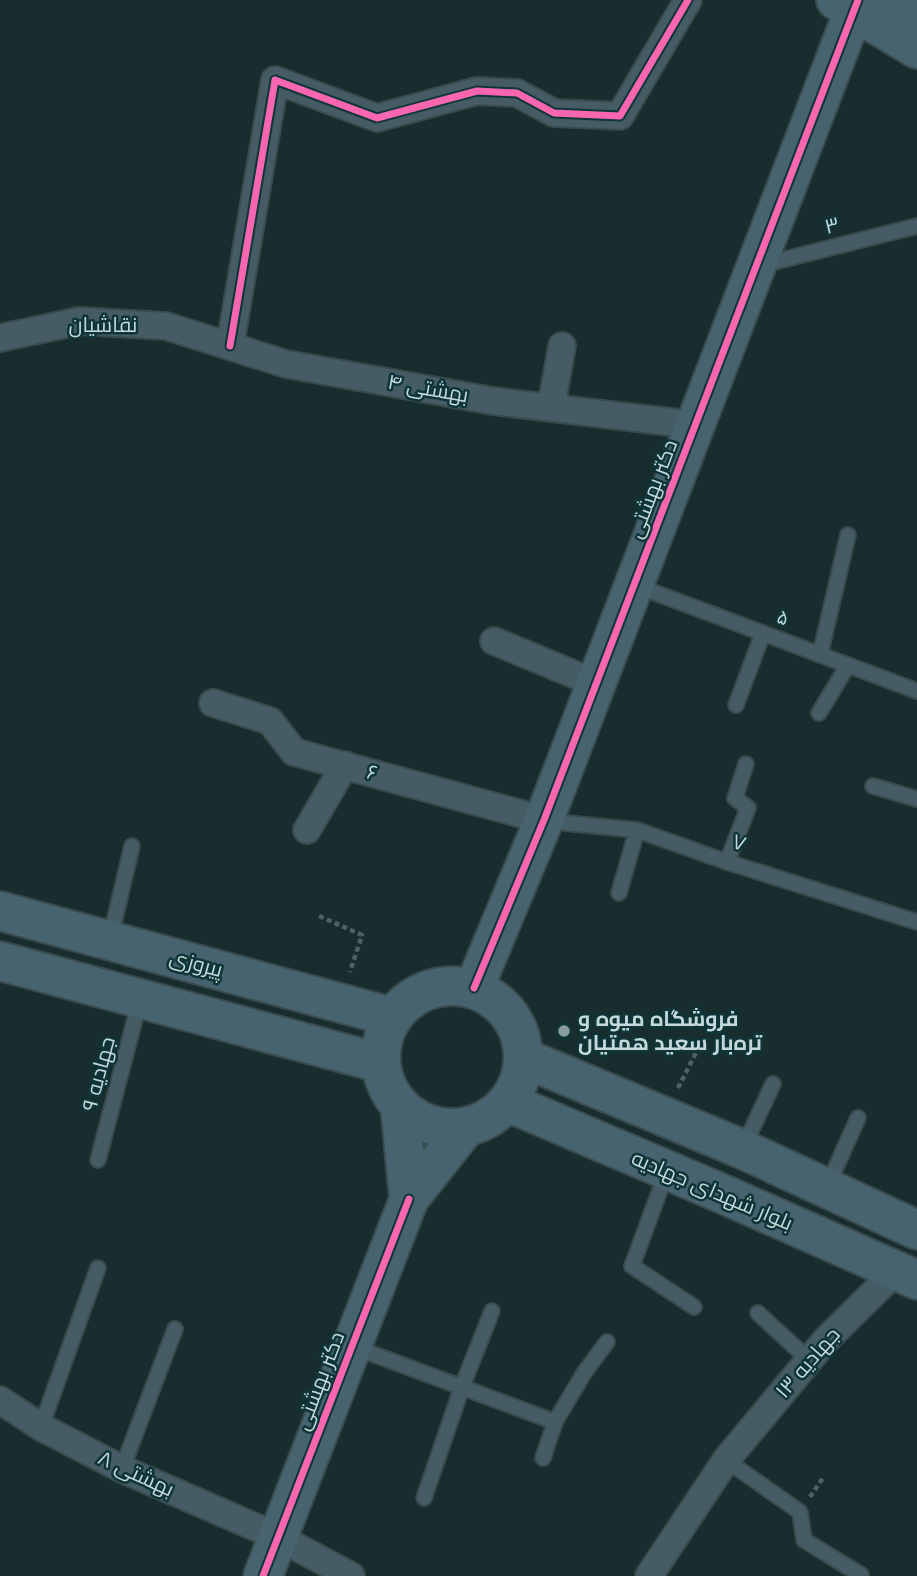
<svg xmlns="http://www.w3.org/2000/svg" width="917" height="1576" font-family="'Varela Round',Cairo,sans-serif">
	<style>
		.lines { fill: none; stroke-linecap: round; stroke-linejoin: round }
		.lane-casing { stroke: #394a4c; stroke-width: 18 }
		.street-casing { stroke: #394a4c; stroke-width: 30 }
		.secondary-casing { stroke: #394a4c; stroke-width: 42 }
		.path { stroke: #4e6167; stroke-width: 4.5; stroke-dasharray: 5 3.5; stroke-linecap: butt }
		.lane { stroke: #465c65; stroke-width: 14 }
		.street { stroke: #465c65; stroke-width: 26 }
		.secondary { stroke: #47636f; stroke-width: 38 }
		.cycleway-casing { stroke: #0e3538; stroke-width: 11 }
		.cycleway { stroke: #f766af; stroke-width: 7 }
		.poi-dot { fill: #889d9e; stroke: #0e3538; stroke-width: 2.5 }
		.labels { text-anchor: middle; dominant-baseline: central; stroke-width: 5; stroke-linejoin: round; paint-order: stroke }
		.street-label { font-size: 21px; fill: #c5d9db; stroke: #0e3538 }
		.poi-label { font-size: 21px; font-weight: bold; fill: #c5d9db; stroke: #0e3538; text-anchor: start }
	</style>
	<rect width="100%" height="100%" fill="#182d2e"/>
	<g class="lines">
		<defs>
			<g id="lane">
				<path d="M762 265 917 226"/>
				<path d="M637 586 917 691"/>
				<path d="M820 655 848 535"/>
				<path d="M736 705 763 633"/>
				<path d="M819 713 848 665"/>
				<path d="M873 786 917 799"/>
				<path d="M545 821 637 830 727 862 917 922"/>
				<path d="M727 862 748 808 735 798 746 764"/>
				<path d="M619 893 637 830"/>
				<path d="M110 939 132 846"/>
				<path d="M743 1148 773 1084"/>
				<path d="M98 1160 140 1000"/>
				<path d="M667 1171 632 1266 694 1307"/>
				<path d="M827 1187 858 1118"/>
				<path d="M758 1313 809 1360"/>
				<path d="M354 1347 555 1422"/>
				<path d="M41 1427 98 1268"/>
				<path d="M543 1458 555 1422 584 1373 607 1342"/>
				<path d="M726 1460 800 1512 804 1540 861 1575"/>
				<path d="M122 1469 175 1329"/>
				<path d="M424 1498 462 1387 492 1311"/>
			</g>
			<g id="street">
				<path d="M0 338 79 321 166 326 286 364 493 401 696 425"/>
				<path d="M230 346 275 80 377 118 477 91 517 93 554 113 620 116 688 0"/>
				<path d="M551 408 562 346"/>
				<path d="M494 641 597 684"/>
				<path d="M213 703 270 721 294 752 544 820"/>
				<path d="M307 830 345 765"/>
				<path d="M0 1400 41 1427 122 1469 278 1537 351 1576"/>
				<path d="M649 1576 726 1460 826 1340 896 1271"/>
			</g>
			<g id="secondary">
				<path d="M836 0 917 49"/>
				<path d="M896 0 917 13"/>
				<path d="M0 911 392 1017"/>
				<path d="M0 961 380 1063"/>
				<circle cx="452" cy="1057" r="71"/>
				<path d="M474 988 544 820 858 0"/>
				<path d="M524 1058 742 1149 917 1230"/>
				<path d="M507 1102 723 1194 917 1280"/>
				<path d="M400 1106 409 1199 466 1127"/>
				<path d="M263 1576 409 1199"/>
			</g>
		</defs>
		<!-- lane casing -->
		<use href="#lane" class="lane-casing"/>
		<!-- street casing -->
		<use href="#street" class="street-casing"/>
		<!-- secondary casing -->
		<use href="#secondary" class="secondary-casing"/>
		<!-- path -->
		<g class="path">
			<path d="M319 916 362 935 350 972"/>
			<path d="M678 1088 703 1039"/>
			<path d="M810 1497 823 1478"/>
		</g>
		<!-- lane -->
		<use href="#lane" class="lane"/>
		<!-- street -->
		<use href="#street" class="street"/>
		<!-- secondary -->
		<use href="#secondary" class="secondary"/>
		<defs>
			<g id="cycleway">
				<path d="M230 346 275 80 377 118 477 91 517 93 554 113 620 116 688 0"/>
				<path d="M474 988 544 820 858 0"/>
				<path d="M263 1576 409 1199"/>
			</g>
		</defs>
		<!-- cycleway casing -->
		<use href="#cycleway" class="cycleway-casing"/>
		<!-- cycleway -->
		<use href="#cycleway" class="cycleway"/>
	</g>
	<!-- markers -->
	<circle class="poi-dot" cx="564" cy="1031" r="7"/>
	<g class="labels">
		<!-- street labels -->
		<g class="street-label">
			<text transform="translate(832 226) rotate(-14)">۳</text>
			<text x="103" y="325">نقاشیان</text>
			<text transform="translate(428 389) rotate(10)">بهشتی ۴</text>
			<text transform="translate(653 489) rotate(-69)">دکتر بهشتی</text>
			<text transform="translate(783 618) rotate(21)">۵</text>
			<text transform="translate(372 773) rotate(15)">۶</text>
			<text transform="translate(739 843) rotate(18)">۷</text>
			<text transform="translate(196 964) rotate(15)">پیروزی</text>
			<text transform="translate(99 1074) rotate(-75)">جهادیه ۹</text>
			<text transform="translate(712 1191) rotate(23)">بلوار شهدای جهادیه</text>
			<text transform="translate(808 1363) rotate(-49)">جهادیه ۱۳</text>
			<text transform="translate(320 1381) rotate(-69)">دکتر بهشتی</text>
			<text transform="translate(136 1474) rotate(25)">بهشتی ۸</text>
		</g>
		<!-- poi labels -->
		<g class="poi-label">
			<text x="578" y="1019">فروشگاه میوه و<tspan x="578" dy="24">تره‌بار سعید همتیان</tspan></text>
		</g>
	</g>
</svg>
